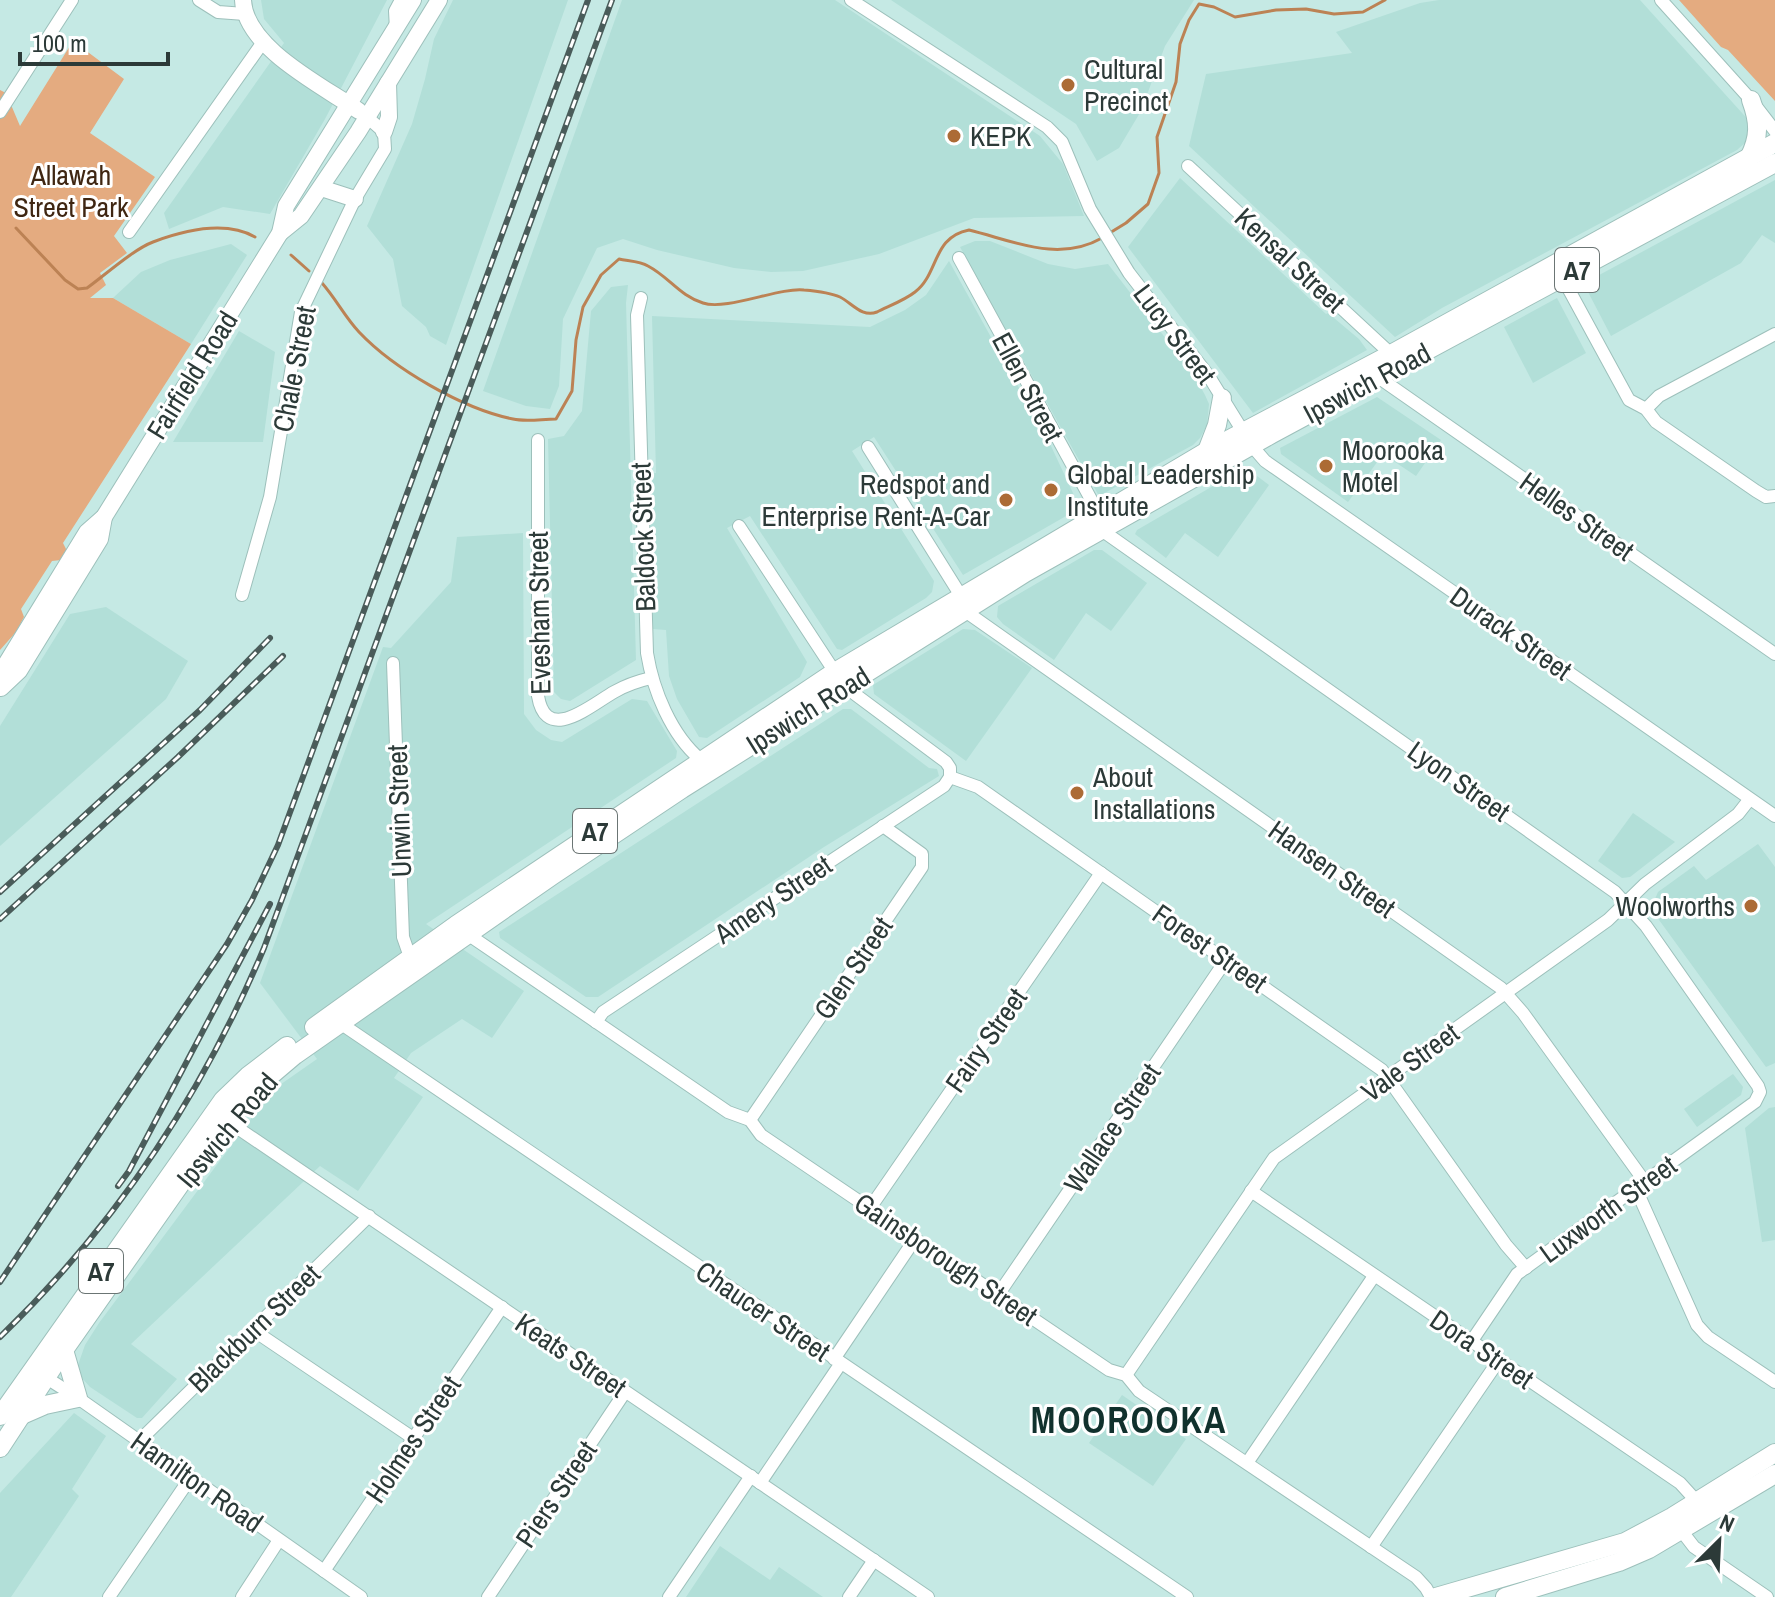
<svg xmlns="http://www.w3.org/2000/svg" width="1775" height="1597" font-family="'Archivo Narrow',sans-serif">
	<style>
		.built { fill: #b2dfd8 }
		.green { fill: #e4ab80 }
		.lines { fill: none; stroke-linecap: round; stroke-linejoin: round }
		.stream { stroke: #bc8254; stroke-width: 3 }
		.minor-casing { stroke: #9dc0bb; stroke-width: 14 }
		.major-casing { stroke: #9dc0bb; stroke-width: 18 }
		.highway-casing { stroke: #9dc0bb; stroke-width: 20 }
		.minor { stroke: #fff; stroke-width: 12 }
		.major { stroke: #fff; stroke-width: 16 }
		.highway { stroke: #fff; stroke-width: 18 }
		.rail-casing { stroke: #4a5c5a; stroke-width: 6 }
		.rail { stroke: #fff; stroke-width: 3; stroke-dasharray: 9; stroke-linecap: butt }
		.poi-dot { fill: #ac6b35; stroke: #fff; stroke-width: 3 }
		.labels { text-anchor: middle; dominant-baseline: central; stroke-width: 6; stroke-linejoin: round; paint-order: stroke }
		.shield { fill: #fff; stroke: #6b7574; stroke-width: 2 }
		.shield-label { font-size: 26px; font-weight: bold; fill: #2c3a38 }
		.poi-label { font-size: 28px; fill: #2c3a38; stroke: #fff; text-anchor: start }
		.park-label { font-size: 28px; fill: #3f2612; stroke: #fff }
		.street-label { font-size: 28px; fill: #2c3a38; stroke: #fff }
		.district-label { font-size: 36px; font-weight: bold; letter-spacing: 2px; fill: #11312d; stroke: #fff }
	</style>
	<rect width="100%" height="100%" fill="#c5e9e4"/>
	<!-- built -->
	<g class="built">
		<path d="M261 0H387L325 119 270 214 223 207 169 229 164 213 284 43 264 19Z"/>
		<path d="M453 0H568L446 345 430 336 426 327 402 306 393 259 367 226 412 124 425 79 434 39Z"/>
		<path d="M622 0H835L1040 136 1063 164 1084 216 974 218 879 254 803 271 771 272 734 268 657 250 623 239 597 248 563 319 559 386 550 409 526 406 483 391Z"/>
		<path d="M891 0H1194L1165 46 1141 111 1119 148 1097 161 1076 124Z"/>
		<path d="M1439 0H1640L1752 124 1747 141 1737 150 1442 308 1395 337 1189 146 1206 74 1352 53 1336 32 1420 3Z"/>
		<path d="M1180 178 1326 314 1328 313 1359 339 1367 350 1253 413 1128 247Z"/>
		<path d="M1775 180V243L1762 235 1741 263 1611 336 1587 290 1590 280Z"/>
		<path d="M975 241H990L1048 264 1075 269 1108 264 1194 375 1205 395 1209 404 1207 425 1200 438 1193 445 1099 496 960 247Z"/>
		<path d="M231 244 247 255 191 344 113 298 141 272 170 260Z"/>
		<path d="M949 261 1051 446 1080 508 963 575 874 437 852 451 934 581 932 592 926 598 842 650 837 649 750 516 727 528 807 662 800 677 707 738 699 737 677 699 669 676 666 630 653 629 649 474 656 473 652 316 870 327 905 310 926 295Z"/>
		<path d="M628 285 626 303 636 660 570 701 561 699 554 692 548 439 564 436 582 411 591 311 611 287Z"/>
		<path d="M1557 298 1586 353 1533 383 1504 327Z"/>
		<path d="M239 331 275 352 263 442H173Z"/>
		<path d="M1377 397 1441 440 1416 476 1383 454 1348 502 1281 454 1280 448Z"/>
		<path d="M1249 470 1269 485 1218 557 1185 533 1166 558 1135 534 1137 530 1232 475Z"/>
		<path d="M523 533 524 714 536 730 551 740 562 742 632 699 647 701 677 751 676 758 426 924 524 991 492 1038 462 1019 411 1053 394 1078 423 1097 358 1191 320 1166 131 1344 177 1379 142 1418H137L90 1387 81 1377 78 1365 85 1345 99 1323 260 1107 274 1089 317 1059 260 983 383 647 391 648 451 582 457 537Z"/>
		<path d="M1094 550H1102L1147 583 1111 631 1086 613 1054 660 1003 624 997 617 998 606Z"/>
		<path d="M106 607 188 661 166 699 0 846V726L70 614Z"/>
		<path d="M963 629 975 630 1032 668 966 761 874 694 873 685Z"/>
		<path d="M843 709H851L929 768 937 769 939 776 824 847 598 997H586L500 938 499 932Z"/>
		<path d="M1633 813 1675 842 1630 877 1622 878 1598 861Z"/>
		<path d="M1758 844 1775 867V1063L1766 1067 1654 913 1652 906 1658 892 1694 866 1706 880Z"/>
		<path d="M1733 1074 1743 1087 1741 1095 1697 1127 1684 1109Z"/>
		<path d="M1775 1107V1240L1762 1242 1745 1128 1769 1108Z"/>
		<path d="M1122 1395 1186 1439 1153 1486 1089 1443Z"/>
		<path d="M74 1413 106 1436 72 1489 79 1496 11 1597H0V1493Z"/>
		<path d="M720 1546 770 1580 779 1567 823 1597H686Z"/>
	</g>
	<!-- green -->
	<g class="green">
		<path d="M1679 0H1775V101L1728 50 1721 47Z"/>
		<path d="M73 41 124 79 90 133 155 177 114 236 127 253 100 273 106 285 90 298H113L191 344 63 543 67 551 61 560 52 561 21 609 24 617 16 632 0 650V90L6 93 20 126Z"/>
	</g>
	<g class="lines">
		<!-- stream -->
		<g class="stream">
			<path d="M16 228 65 280 78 289 87 288C105 275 134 249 153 242 185 230 225 220 255 237"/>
			<path d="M1108 234 1126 223 1148 204 1159 173 1157 137 1176 82 1180 44 1189 20 1199 4 1214 7 1235 17 1276 10 1306 9 1334 14 1363 12 1385 0"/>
			<path d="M291 255 309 271"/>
			<path d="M322 283C336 299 345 317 359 332 394 369 463 409 513 419 526 422 542 419 556 419L572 391 576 340 583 307 601 275 619 259C628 261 640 261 648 266 669 277 680 296 703 303 726 311 780 287 804 290 815 291 831 293 840 297 852 303 862 318 877 312 889 306 905 300 915 292 939 274 932 237 969 230 1014 241 1058 263 1102 238"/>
		</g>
		<defs>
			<g id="minor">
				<path d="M199 0 218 12 245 14"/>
				<path d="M851 0 1047 127 1062 142 1090 209 1129 273 1208 375 1252 446 1265 461 1775 816"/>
				<path d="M1661 0 1751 100 1775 131"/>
				<path d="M396 29 395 11 401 0"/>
				<path d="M0 112 72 0"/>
				<path d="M1188 166 1391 354"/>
				<path d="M129 232 263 42"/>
				<path d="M959 258 1099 514"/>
				<path d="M1562 277 1629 400 1646 409 1656 422 1756 491 1766 497 1775 496"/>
				<path d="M641 298 637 315 647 653C653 690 671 735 701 760"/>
				<path d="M1378 377 1775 654"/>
				<path d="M1646 409 1659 396 1775 334"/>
				<path d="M538 440V696C546 745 591 705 614 692 626 685 638 681 651 678"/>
				<path d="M868 447 961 596"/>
				<path d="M739 526 844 686 946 762 950 768V777"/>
				<path d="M1100 529 1615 892 1646 926 1758 1086 1760 1092 1755 1102 1517 1274 1471 1342"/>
				<path d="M242 595 270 497 301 312 355 199 385 149 384 132 367 117"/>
				<path d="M965 611 1501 988 1523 1013 1645 1182"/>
				<path d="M393 663 403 937 410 957"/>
				<path d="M950 777 978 787 1382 1070 1506 1245 1526 1268"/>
				<path d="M463 931 728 1112 750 1120 761 1135 1109 1370 1126 1375 1139 1391 1416 1577 1426 1588 1431 1597"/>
				<path d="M596 1022 603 1012 944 786 950 777"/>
				<path d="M340 1023 1187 1597"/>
				<path d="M223 1118 928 1597"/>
				<path d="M750 1120 922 867V854L883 826"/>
				<path d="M1636 1189 1697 1325 1708 1337 1775 1382"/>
				<path d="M1251 1191 1680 1483 1700 1505"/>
				<path d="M870 1208 1101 873"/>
				<path d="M998 1295 1226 960"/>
				<path d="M253 1330 413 1438"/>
				<path d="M834 1359 915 1239"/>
				<path d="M42 1375 78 1398 361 1597"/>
				<path d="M1126 1375 1274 1158 1608 920 1645 884 1738 814 1749 800"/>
				<path d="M139 1441 369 1216"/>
				<path d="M1247 1463 1374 1276"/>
				<path d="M760 1483 841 1363"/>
				<path d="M1677 1525 1694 1547 1767 1597"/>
				<path d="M1371 1547 1499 1360"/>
				<path d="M324 1571 502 1307"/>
				<path d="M109 1597 191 1477"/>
				<path d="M242 1597 279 1540"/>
				<path d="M488 1597 625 1392"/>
				<path d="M669 1597 751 1476"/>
				<path d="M849 1597 874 1560"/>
			</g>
			<g id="major">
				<path d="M243 0C245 48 323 86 359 111"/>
				<path d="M384 132 389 117 388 83"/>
				<path d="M321 188 355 199"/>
				<path d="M280 233 301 216 358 132 439 0"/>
				<path d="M0 686 6 664 87 532 104 517 280 233 286 206 413 0"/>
				<path d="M1 688 19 671 100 539 104 517"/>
			</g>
			<g id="highway">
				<path d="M1749 158C1760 136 1759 122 1751 100"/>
				<path d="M1207 451 1217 425 1222 398"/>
				<path d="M314 1027 456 925 833 673 1207 451 1391 354 1775 143"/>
				<path d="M22 1415 45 1405 78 1398 64 1350"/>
				<path d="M0 1416 223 1100 248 1076 287 1046"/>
				<path d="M0 1448 64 1350 184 1179 249 1094 295 1055 553 875 682 789 1025 573 1272 434 1775 163"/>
				<path d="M1436 1597 1625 1542 1672 1517 1775 1453"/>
				<path d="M1505 1597 1619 1562 1649 1549 1775 1474"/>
			</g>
		</defs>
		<!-- minor casing -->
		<use href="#minor" class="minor-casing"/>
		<!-- major casing -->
		<use href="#major" class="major-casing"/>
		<!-- highway casing -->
		<use href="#highway" class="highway-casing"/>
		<!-- minor -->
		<use href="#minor" class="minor"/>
		<!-- major -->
		<use href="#major" class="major"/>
		<!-- highway -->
		<use href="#highway" class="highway"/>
		<defs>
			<g id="rail">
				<path d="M0 892 200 710 270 638"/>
				<path d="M0 919 178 757 283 656"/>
				<path d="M118 1186 129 1171 270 904"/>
				<path d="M0 1282 227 944 252 900 278 845 588 0"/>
				<path d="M0 1337C115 1226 202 1095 264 948L612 0"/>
			</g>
		</defs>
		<!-- rail casing -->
		<use href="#rail" class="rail-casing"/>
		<!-- rail -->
		<use href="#rail" class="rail"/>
	</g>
	<!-- markers -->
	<g class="poi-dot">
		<circle cx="1068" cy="85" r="8"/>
		<circle cx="954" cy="136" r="8"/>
		<circle cx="1326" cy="466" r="8"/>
		<circle cx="1051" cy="490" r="8"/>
		<circle cx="1006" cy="500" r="8"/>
		<circle cx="1077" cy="793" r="8"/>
		<circle cx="1751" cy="906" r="8"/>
	</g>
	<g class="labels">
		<!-- shield labels -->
		<g class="shield">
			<rect x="1555" y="248" width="44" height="44" rx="6"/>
			<rect x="573" y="809" width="44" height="44" rx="6"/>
			<rect x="79" y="1249" width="44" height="44" rx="6"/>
		</g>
		<g class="shield-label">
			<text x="1577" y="270">A7</text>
			<text x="595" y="831">A7</text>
			<text x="101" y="1271">A7</text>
		</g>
		<!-- poi labels -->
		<g class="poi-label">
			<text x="1084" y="69">Cultural<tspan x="1084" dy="32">Precinct</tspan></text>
			<text x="970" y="136">KEPK</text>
			<text x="1342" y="450">Moorooka<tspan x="1342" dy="32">Motel</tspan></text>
			<text x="1067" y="474">Global Leadership<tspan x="1067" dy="32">Institute</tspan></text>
			<text x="990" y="484" text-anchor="end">Redspot and<tspan x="990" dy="32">Enterprise Rent-A-Car</tspan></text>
			<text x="1093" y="777">About<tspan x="1093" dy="32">Installations</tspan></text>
			<text x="1735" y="906" text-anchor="end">Woolworths</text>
		</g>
		<!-- park labels -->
		<g class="park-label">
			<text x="71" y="175">Allawah<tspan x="71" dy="32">Street Park</tspan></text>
		</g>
		<!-- street labels -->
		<g class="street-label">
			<text transform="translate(1290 260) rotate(43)">Kensal Street</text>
			<text transform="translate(1175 334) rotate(53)">Lucy Street</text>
			<text transform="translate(294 369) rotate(-79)">Chale Street</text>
			<text transform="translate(192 375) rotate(-58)">Fairfield Road</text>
			<text transform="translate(1367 383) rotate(-28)">Ipswich Road</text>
			<text transform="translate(1028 387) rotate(62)">Ellen Street</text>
			<text transform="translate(1577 516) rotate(35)">Helles Street</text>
			<text transform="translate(643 537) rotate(-92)">Baldock Street</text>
			<text transform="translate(539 613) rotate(-91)">Evesham Street</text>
			<text transform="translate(1511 633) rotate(35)">Durack Street</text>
			<text transform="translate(808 710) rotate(-32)">Ipswich Road</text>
			<text transform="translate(1459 781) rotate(35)">Lyon Street</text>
			<text transform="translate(399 811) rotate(-92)">Unwin Street</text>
			<text transform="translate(1332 869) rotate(35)">Hansen Street</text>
			<text transform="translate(773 899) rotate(-34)">Amery Street</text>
			<text transform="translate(1210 948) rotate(35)">Forest Street</text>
			<text transform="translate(853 968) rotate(-56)">Glen Street</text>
			<text transform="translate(986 1040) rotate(-55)">Fairy Street</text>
			<text transform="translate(1410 1062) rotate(-36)">Vale Street</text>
			<text transform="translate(1112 1128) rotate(-56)">Wallace Street</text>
			<text transform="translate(227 1130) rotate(-50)">Ipswich Road</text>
			<text transform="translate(1608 1209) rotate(-36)">Luxworth Street</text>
			<text transform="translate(946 1259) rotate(34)">Gainsborough Street</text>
			<text transform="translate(763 1311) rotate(34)">Chaucer Street</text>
			<text transform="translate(254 1328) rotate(-44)">Blackburn Street</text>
			<text transform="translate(1482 1349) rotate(34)">Dora Street</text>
			<text transform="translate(571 1355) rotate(34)">Keats Street</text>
			<text transform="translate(413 1439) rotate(-56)">Holmes Street</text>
			<text transform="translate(197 1482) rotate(35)">Hamilton Road</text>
			<text transform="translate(556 1494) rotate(-56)">Piers Street</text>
		</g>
		<!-- district labels -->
		<g class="district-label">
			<text x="1129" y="1420">MOOROOKA</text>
		</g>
	</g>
	<!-- north arrow -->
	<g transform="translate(1719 1541) rotate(24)" stroke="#ffffff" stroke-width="6" paint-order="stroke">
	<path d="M0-6L14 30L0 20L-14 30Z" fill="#2c3a38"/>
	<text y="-12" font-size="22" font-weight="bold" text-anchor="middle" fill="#2c3a38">N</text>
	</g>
	<!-- scale -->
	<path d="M20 52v12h148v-12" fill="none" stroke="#2c3a38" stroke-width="4"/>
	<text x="32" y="52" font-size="24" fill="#2c3a38" stroke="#ffffff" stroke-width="6" paint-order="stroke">100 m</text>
</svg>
